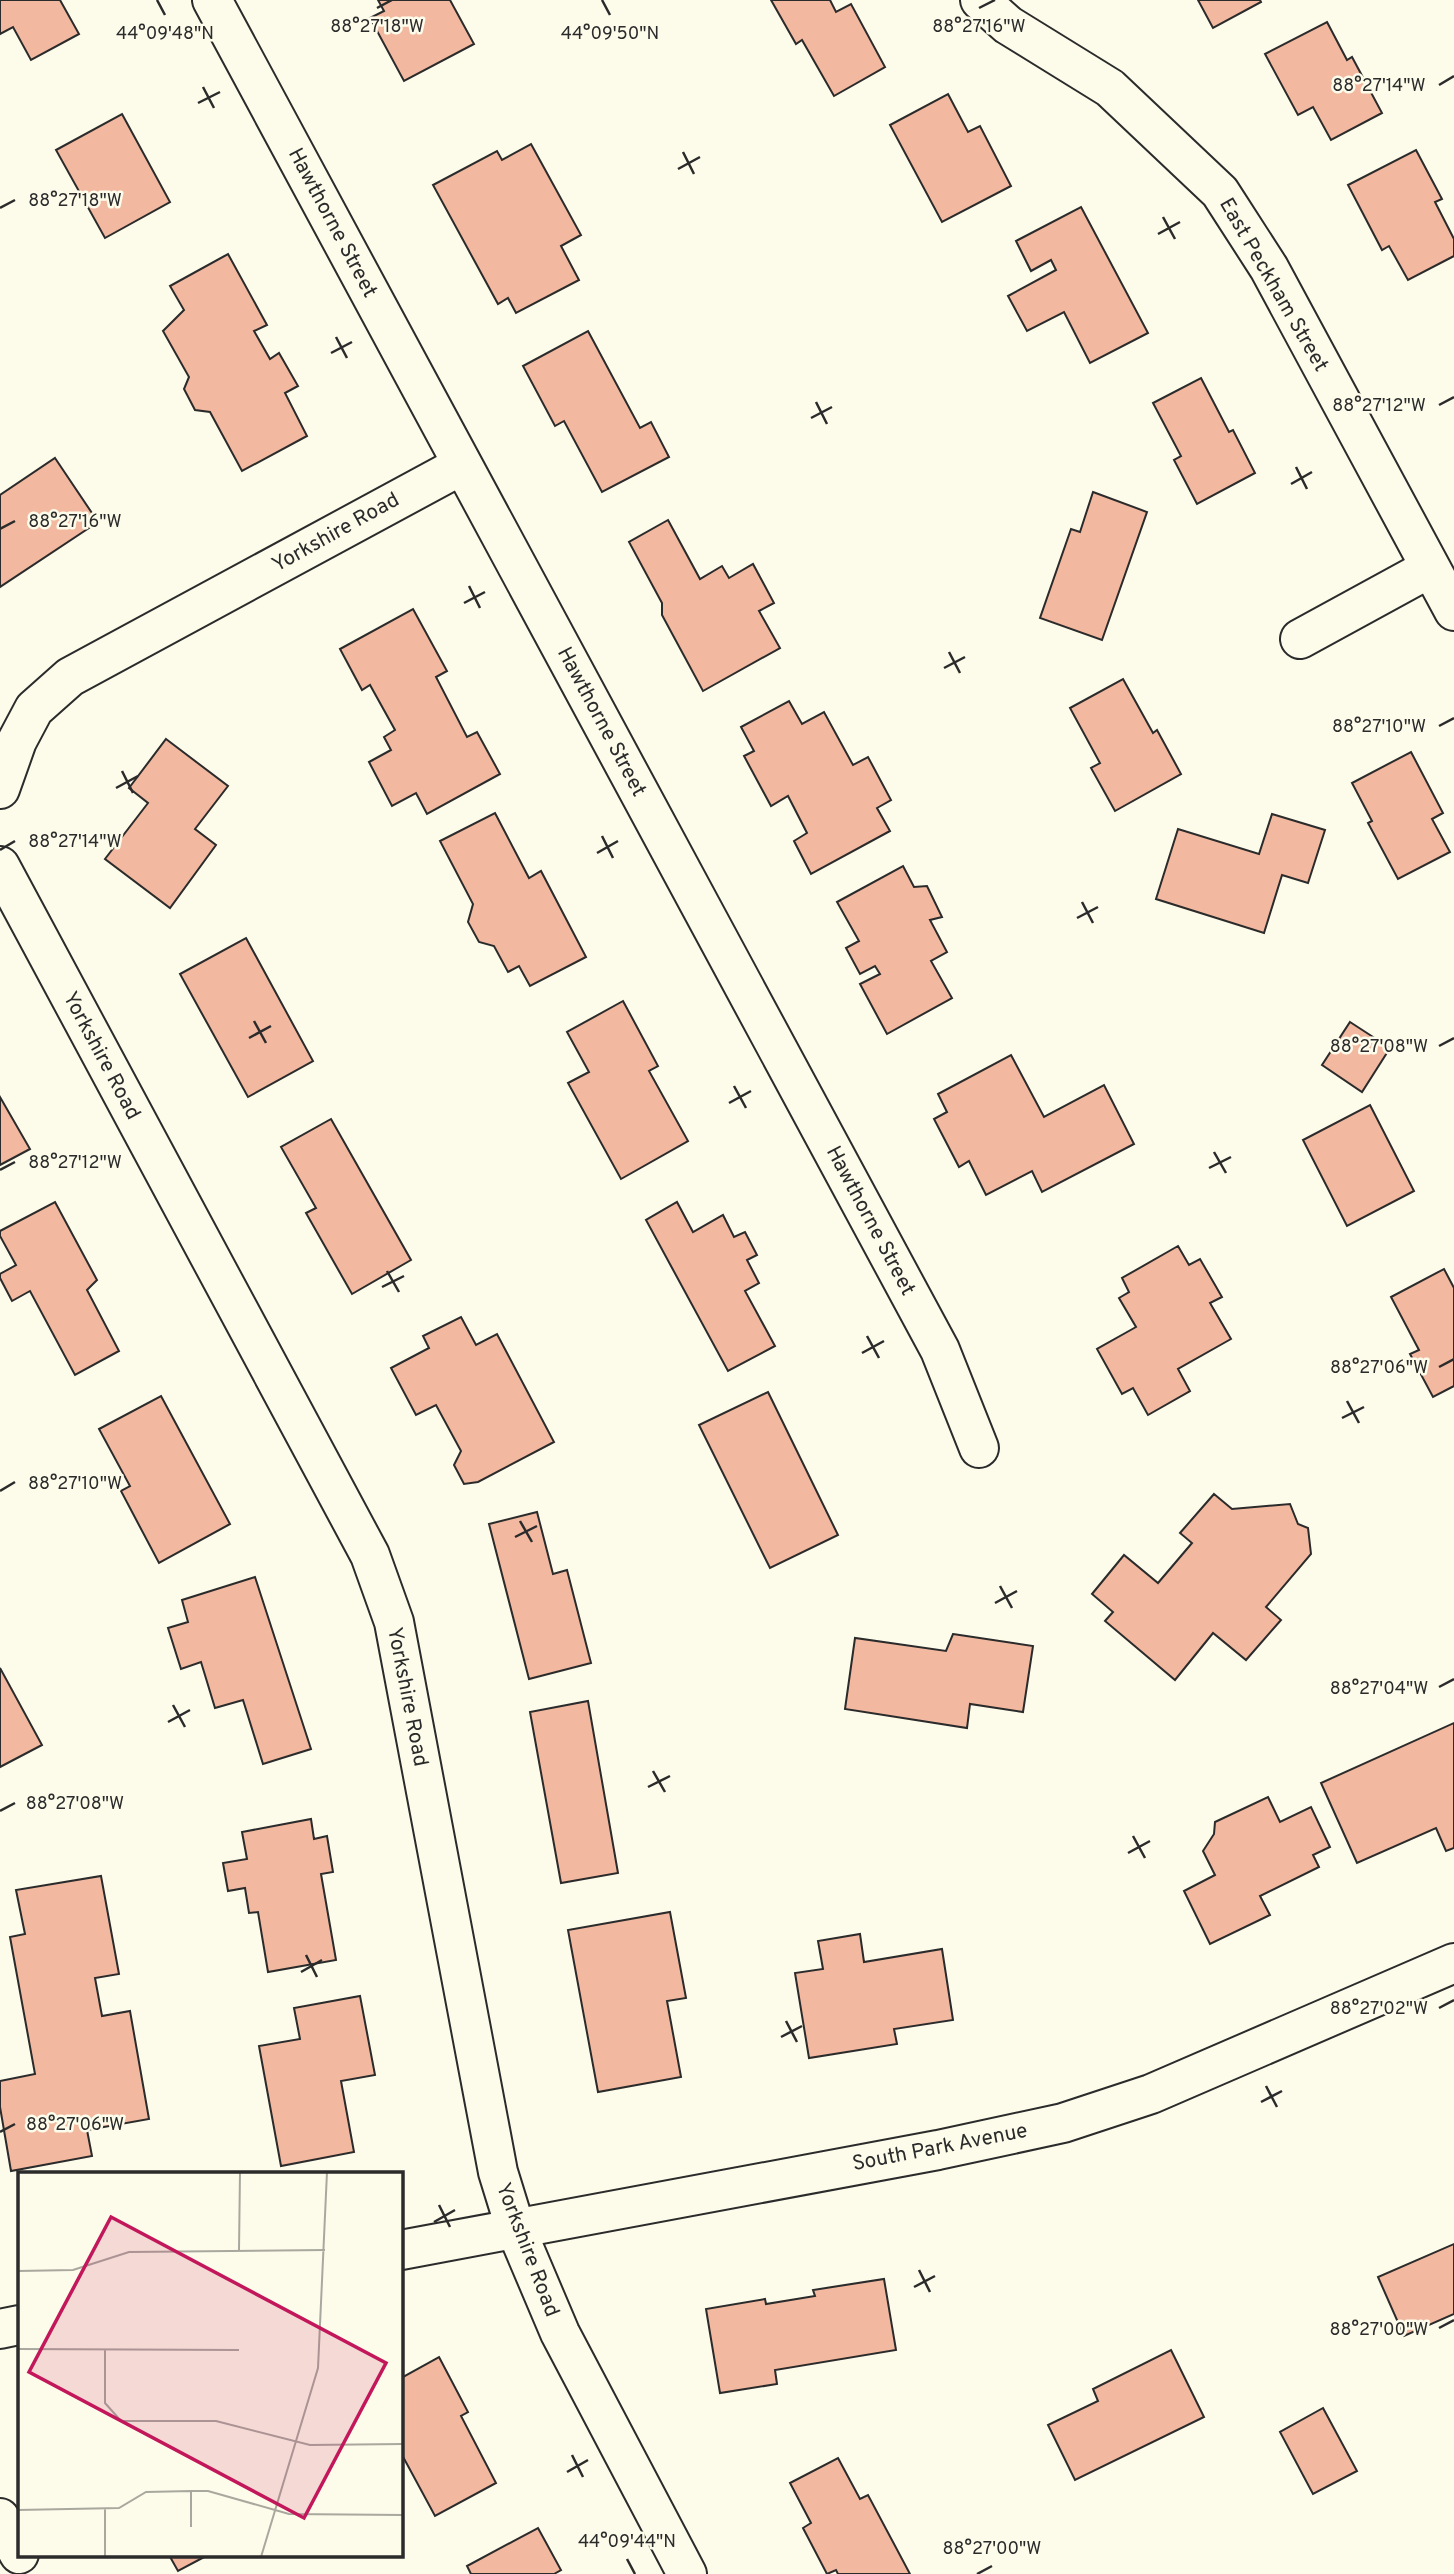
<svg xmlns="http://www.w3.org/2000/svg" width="1454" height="2574" font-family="Overpass,sans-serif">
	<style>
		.building { fill: #f2b8a0; stroke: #2b2b2b; stroke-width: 2 }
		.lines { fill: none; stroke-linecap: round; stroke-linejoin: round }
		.street-casing { stroke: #2b2b2b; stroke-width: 42 }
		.secondary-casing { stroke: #2b2b2b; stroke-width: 42 }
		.street { stroke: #fdfbea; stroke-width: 38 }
		.secondary { stroke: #fdfbea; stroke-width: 38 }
		.ticks { fill: none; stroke: #2b2b2b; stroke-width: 2.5 }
		.labels { text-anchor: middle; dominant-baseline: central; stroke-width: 5; stroke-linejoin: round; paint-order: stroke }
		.street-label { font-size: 21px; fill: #2b2b2b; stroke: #fdfbea }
		.inset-road { fill: none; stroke: #a9a89e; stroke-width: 2 }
		.view { fill: #c2185b; fill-opacity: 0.15; stroke: #c2185b; stroke-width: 3.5 }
		.inset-edge { fill: none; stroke: #2b2b2b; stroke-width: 3.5 }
		.ticks-label { font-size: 18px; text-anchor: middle; fill: #2b2b2b; stroke: #fdfbea; stroke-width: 5; stroke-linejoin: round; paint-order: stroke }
	</style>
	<rect width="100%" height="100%" fill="#fdfbea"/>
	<!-- building -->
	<g class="building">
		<path d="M0 0H60L79 34 31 60 13 27 0 34Z"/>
		<path d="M378 0H450L474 44 404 81 370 18 384 11Z"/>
		<path d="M771 0H830L836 12 851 4 885 67 834 96 802 40 796 44Z"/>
		<path d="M1198 0H1260L1261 2 1213 28Z"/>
		<path d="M1327 22 1347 60 1352 57 1382 113 1331 140 1313 107 1298 115 1265 54Z"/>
		<path d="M948 94 968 132 980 126 1011 186 942 222 890 125Z"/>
		<path d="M122 114 170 202 105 238 56 150Z"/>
		<path d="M531 144 581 235 561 246 579 280 516 313 508 298 498 304 433 185 497 151 502 160Z"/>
		<path d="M1416 150 1442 199 1435 202 1454 239V256L1408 280 1389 246 1382 250 1348 185Z"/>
		<path d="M1081 207 1148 333 1090 363 1064 312 1027 331 1008 296 1056 270 1051 260 1031 271 1016 241Z"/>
		<path d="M228 254 267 325 254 331 270 359 279 353 298 386 285 393 307 436 242 471 210 412 195 410 184 389 189 377 163 331 184 310 170 286Z"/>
		<path d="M588 331 640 428 651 422 669 457 602 492 564 421 555 426 523 366Z"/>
		<path d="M1201 378 1229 432 1233 430 1255 473 1197 504 1174 460 1181 456 1153 403Z"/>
		<path d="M55 458 98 522 0 587V495Z"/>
		<path d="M1093 492 1147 512 1102 640 1040 618 1071 529 1080 532Z"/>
		<path d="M668 520 700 579 722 566 729 578 753 564 774 603 759 611 780 648 703 691 662 615V603L629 542Z"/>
		<path d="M413 609 447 671 436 677 467 737 477 732 500 774 427 814 416 793 392 806 369 762 391 750 384 737 395 730 370 685 362 690 340 649Z"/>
		<path d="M1123 679 1153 733 1157 730 1181 774 1115 811 1091 768 1100 763 1070 708Z"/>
		<path d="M789 701 802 724 824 712 853 765 868 757 891 800 877 808 890 831 811 874 794 841 807 833 788 796 771 806 744 756 754 751 741 727Z"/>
		<path d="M166 739 228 786 195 829 216 845 170 908 105 859 148 803 129 788Z"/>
		<path d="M1411 752 1443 813 1432 819 1450 852 1398 879 1368 823 1372 821 1352 783Z"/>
		<path d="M495 813 529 878 541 871 586 957 530 986 519 966 508 972 494 946 479 942 468 922 473 904 440 841Z"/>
		<path d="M1272 814 1325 830 1308 883 1282 875 1264 933 1156 899 1178 829 1259 854Z"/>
		<path d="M903 866 914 887 927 886 942 917 930 920 947 952 931 961 952 998 887 1034 860 984 880 974 875 966 860 974 846 948 859 941 837 902Z"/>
		<path d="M246 938 313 1061 248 1097 180 974Z"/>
		<path d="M623 1001 658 1066 649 1071 688 1141 621 1179 568 1083 589 1072 567 1032Z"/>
		<path d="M1350 1022 1390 1048 1362 1092 1322 1065Z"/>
		<path d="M1011 1055 1044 1117 1104 1085 1134 1144 1042 1192 1032 1171 986 1195 969 1161 959 1167 934 1119 947 1112 938 1094Z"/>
		<path d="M0 1097 30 1149 0 1165Z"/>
		<path d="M1370 1105 1414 1191 1347 1226 1303 1140Z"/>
		<path d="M331 1119 411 1260 352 1294 306 1213 316 1208 281 1147Z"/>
		<path d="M55 1202 97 1280 87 1290 119 1351 75 1375 30 1291 12 1301 0 1278V1274L16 1265 0 1236V1231Z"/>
		<path d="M677 1202 693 1232 723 1215 734 1237 745 1232 757 1255 747 1260 759 1283 745 1291 775 1346 728 1371 646 1220Z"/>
		<path d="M1178 1246 1189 1265 1200 1259 1222 1297 1210 1303 1231 1339 1178 1369 1190 1391 1148 1415 1133 1388 1122 1394 1097 1349 1136 1327 1119 1298 1129 1292 1122 1278Z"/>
		<path d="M1444 1269 1454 1288V1386L1433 1397 1410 1354 1419 1350 1391 1297Z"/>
		<path d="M461 1317 476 1345 497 1334 554 1442 478 1482 464 1484 454 1465 461 1451 436 1405 416 1415 391 1368 429 1348 423 1336Z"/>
		<path d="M768 1392 838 1535 770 1568 699 1425Z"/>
		<path d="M161 1396 230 1524 159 1563 121 1491 130 1486 99 1429Z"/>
		<path d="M1214 1494 1232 1509 1290 1504 1298 1524 1308 1528 1311 1554 1266 1607 1281 1620 1246 1660 1213 1633 1175 1680 1105 1621 1113 1612 1092 1594 1124 1555 1158 1583 1192 1543 1180 1533Z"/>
		<path d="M537 1512 553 1574 567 1570 591 1663 529 1679 489 1524Z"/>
		<path d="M255 1577 311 1749 263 1764 243 1700 215 1708 201 1662 181 1669 168 1628 188 1622 182 1600Z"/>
		<path d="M953 1634 1033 1646 1023 1712 970 1704 967 1728 845 1709 855 1638 946 1651Z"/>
		<path d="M0 1668 42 1745 0 1767Z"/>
		<path d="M588 1701 618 1873 561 1883 530 1712Z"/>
		<path d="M1454 1723V1848L1446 1851 1436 1828 1357 1863 1321 1783Z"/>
		<path d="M1268 1797 1280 1822 1311 1807 1330 1847 1313 1855 1319 1867 1260 1896 1270 1915 1210 1944 1184 1891 1215 1875 1203 1851 1214 1834 1215 1822Z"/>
		<path d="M311 1819 314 1839 327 1836 333 1872 321 1874 336 1960 268 1972 258 1912 249 1913 245 1888 228 1891 223 1863 247 1859 242 1832Z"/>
		<path d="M101 1876 119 1974 95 1978 102 2016 130 2011 149 2119 87 2130 92 2156 11 2171 0 2107V2081L35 2074 10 1937 25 1934 16 1890Z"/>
		<path d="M670 1912 686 1998 667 2001 681 2077 598 2092 568 1930Z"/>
		<path d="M860 1934 864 1962 942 1949 953 2020 894 2029 897 2044 809 2058 795 1973 823 1969 818 1941Z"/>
		<path d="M360 1996 375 2075 341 2081 354 2152 281 2166 259 2046 300 2039 294 2008Z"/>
		<path d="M1454 2244V2314L1404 2336 1378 2277Z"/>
		<path d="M884 2279 896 2350 775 2370 777 2384 720 2393 706 2309 765 2299 766 2304 815 2296 813 2290Z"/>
		<path d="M1171 2350 1204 2417 1075 2480 1048 2425 1098 2401 1093 2389Z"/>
		<path d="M439 2357 468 2412 461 2416 496 2483 435 2516 401 2453V2378Z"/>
		<path d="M1323 2408 1357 2471 1313 2494 1280 2432Z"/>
		<path d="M838 2458 860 2499 868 2495 910 2574H838L836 2570 827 2574 803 2528 811 2523 790 2483Z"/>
		<path d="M538 2528 561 2570 554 2574H471L467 2566Z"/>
		<path d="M169 2555H208L178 2571Z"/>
	</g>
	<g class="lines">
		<defs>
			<g id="street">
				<path d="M212 0 940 1350 979 1448"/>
				<path d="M980 0 1008 25 1110 88 1220 192 1269 268 1454 611"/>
				<path d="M1300 639 1430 568"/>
				<path d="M0 789 17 741 34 709 70 677 462 465"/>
				<path d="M0 866 370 1555 394 1622 498 2172 515 2227 560 2333 687 2574"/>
				<path d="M0 2518 19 2554"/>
			</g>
			<g id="secondary">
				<path d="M401 2250 938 2150 1063 2123 1151 2094 1454 1963"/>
				<path d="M0 2329 19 2325"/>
			</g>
		</defs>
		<!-- street casing -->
		<use href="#street" class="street-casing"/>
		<!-- secondary casing -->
		<use href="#secondary" class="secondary-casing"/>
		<!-- street -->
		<use href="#street" class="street"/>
		<!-- secondary -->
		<use href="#secondary" class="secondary"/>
	</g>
	<!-- ticks -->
	<path class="ticks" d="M157 0 165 15M602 0 610 15M377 8 392 0M979 8 995 0M1439 85 1454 76M203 87 214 108M198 103 220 92M683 152 694 174M678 169 700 157M0 208 15 200M1163 217 1175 239M1158 234 1180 222M336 337 347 358M331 353 352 342M816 402 827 424M1439 405 1454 397M811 418 832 407M1296 467 1307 489M1291 484 1312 472M0 529 15 521M469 586 480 608M464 603 485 592M949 652 960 673M944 668 965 657M1439 726 1454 718M122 771 133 793M116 788 138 776M602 836 613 858M0 850 15 841M597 853 618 841M1082 902 1093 923M1077 918 1098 907M254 1021 266 1043M249 1038 271 1026M1439 1046 1454 1038M734 1086 746 1108M729 1103 751 1091M1214 1152 1226 1173M1209 1168 1231 1157M0 1170 15 1162M387 1271 399 1292M382 1287 404 1276M867 1336 879 1358M862 1353 884 1341M1439 1367 1454 1359M1347 1401 1359 1423M1342 1418 1364 1407M0 1491 15 1482M520 1521 532 1542M515 1537 537 1526M1000 1586 1012 1608M995 1603 1017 1591M1439 1687 1454 1679M173 1705 185 1727M168 1722 190 1710M653 1771 665 1792M648 1787 670 1776M0 1811 15 1803M1133 1836 1145 1858M1128 1853 1150 1841M306 1955 317 1977M301 1972 322 1960M1439 2008 1454 2000M786 2021 797 2042M781 2037 802 2026M1266 2086 1277 2107M1261 2102 1282 2091M0 2132 15 2124M439 2205 450 2227M434 2222 455 2210M919 2270 930 2292M914 2287 935 2276M1439 2328 1454 2320M572 2455 583 2477M567 2472 588 2460M627 2559 635 2574M977 2574 992 2566"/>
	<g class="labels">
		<!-- street labels -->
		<g class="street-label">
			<text transform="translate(332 223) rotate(62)">Hawthorne Street</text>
			<text transform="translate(1273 285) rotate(60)">East Peckham Street</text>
			<text transform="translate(336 533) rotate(-29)">Yorkshire Road</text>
			<text transform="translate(601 722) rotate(62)">Hawthorne Street</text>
			<text transform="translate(101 1056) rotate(62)">Yorkshire Road</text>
			<text transform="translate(870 1221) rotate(62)">Hawthorne Street</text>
			<text transform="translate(407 1697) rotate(79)">Yorkshire Road</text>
			<text transform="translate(940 2148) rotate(-11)">South Park Avenue</text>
			<text transform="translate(527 2250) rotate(69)">Yorkshire Road</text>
		</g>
	</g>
	<!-- overview -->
	<g transform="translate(18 2172)">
		<rect width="385" height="385" fill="#fdfbea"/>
		<path class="inset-road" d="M221 78 222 0M0 99 55 98 111 80 307 78M0 177 221 178M87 177V231L103 249H198L292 273 385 272M173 319V355M87 336V385M0 338 101 336 128 320 173 319H190L271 342 385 343M243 385 300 196 309 0"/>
		<path class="view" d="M93 45 368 191 286 346 11 200Z"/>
		<rect width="385" height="385" class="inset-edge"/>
	</g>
	<g class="ticks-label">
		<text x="377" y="32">88°27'18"W</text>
		<text x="979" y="32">88°27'16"W</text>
		<text x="165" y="39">44°09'48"N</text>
		<text x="610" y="39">44°09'50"N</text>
		<text x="1379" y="91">88°27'14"W</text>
		<text x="75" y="206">88°27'18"W</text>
		<text x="1379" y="411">88°27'12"W</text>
		<text x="75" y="527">88°27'16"W</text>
		<text x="1379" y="732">88°27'10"W</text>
		<text x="75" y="847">88°27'14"W</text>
		<text x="1379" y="1052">88°27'08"W</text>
		<text x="75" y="1168">88°27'12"W</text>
		<text x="1379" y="1373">88°27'06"W</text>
		<text x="75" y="1489">88°27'10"W</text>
		<text x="1379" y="1694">88°27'04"W</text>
		<text x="75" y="1809">88°27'08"W</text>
		<text x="1379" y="2014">88°27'02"W</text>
		<text x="75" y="2130">88°27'06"W</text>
		<text x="1379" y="2335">88°27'00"W</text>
		<text x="627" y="2547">44°09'44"N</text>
		<text x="992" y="2554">88°27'00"W</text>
	</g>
</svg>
